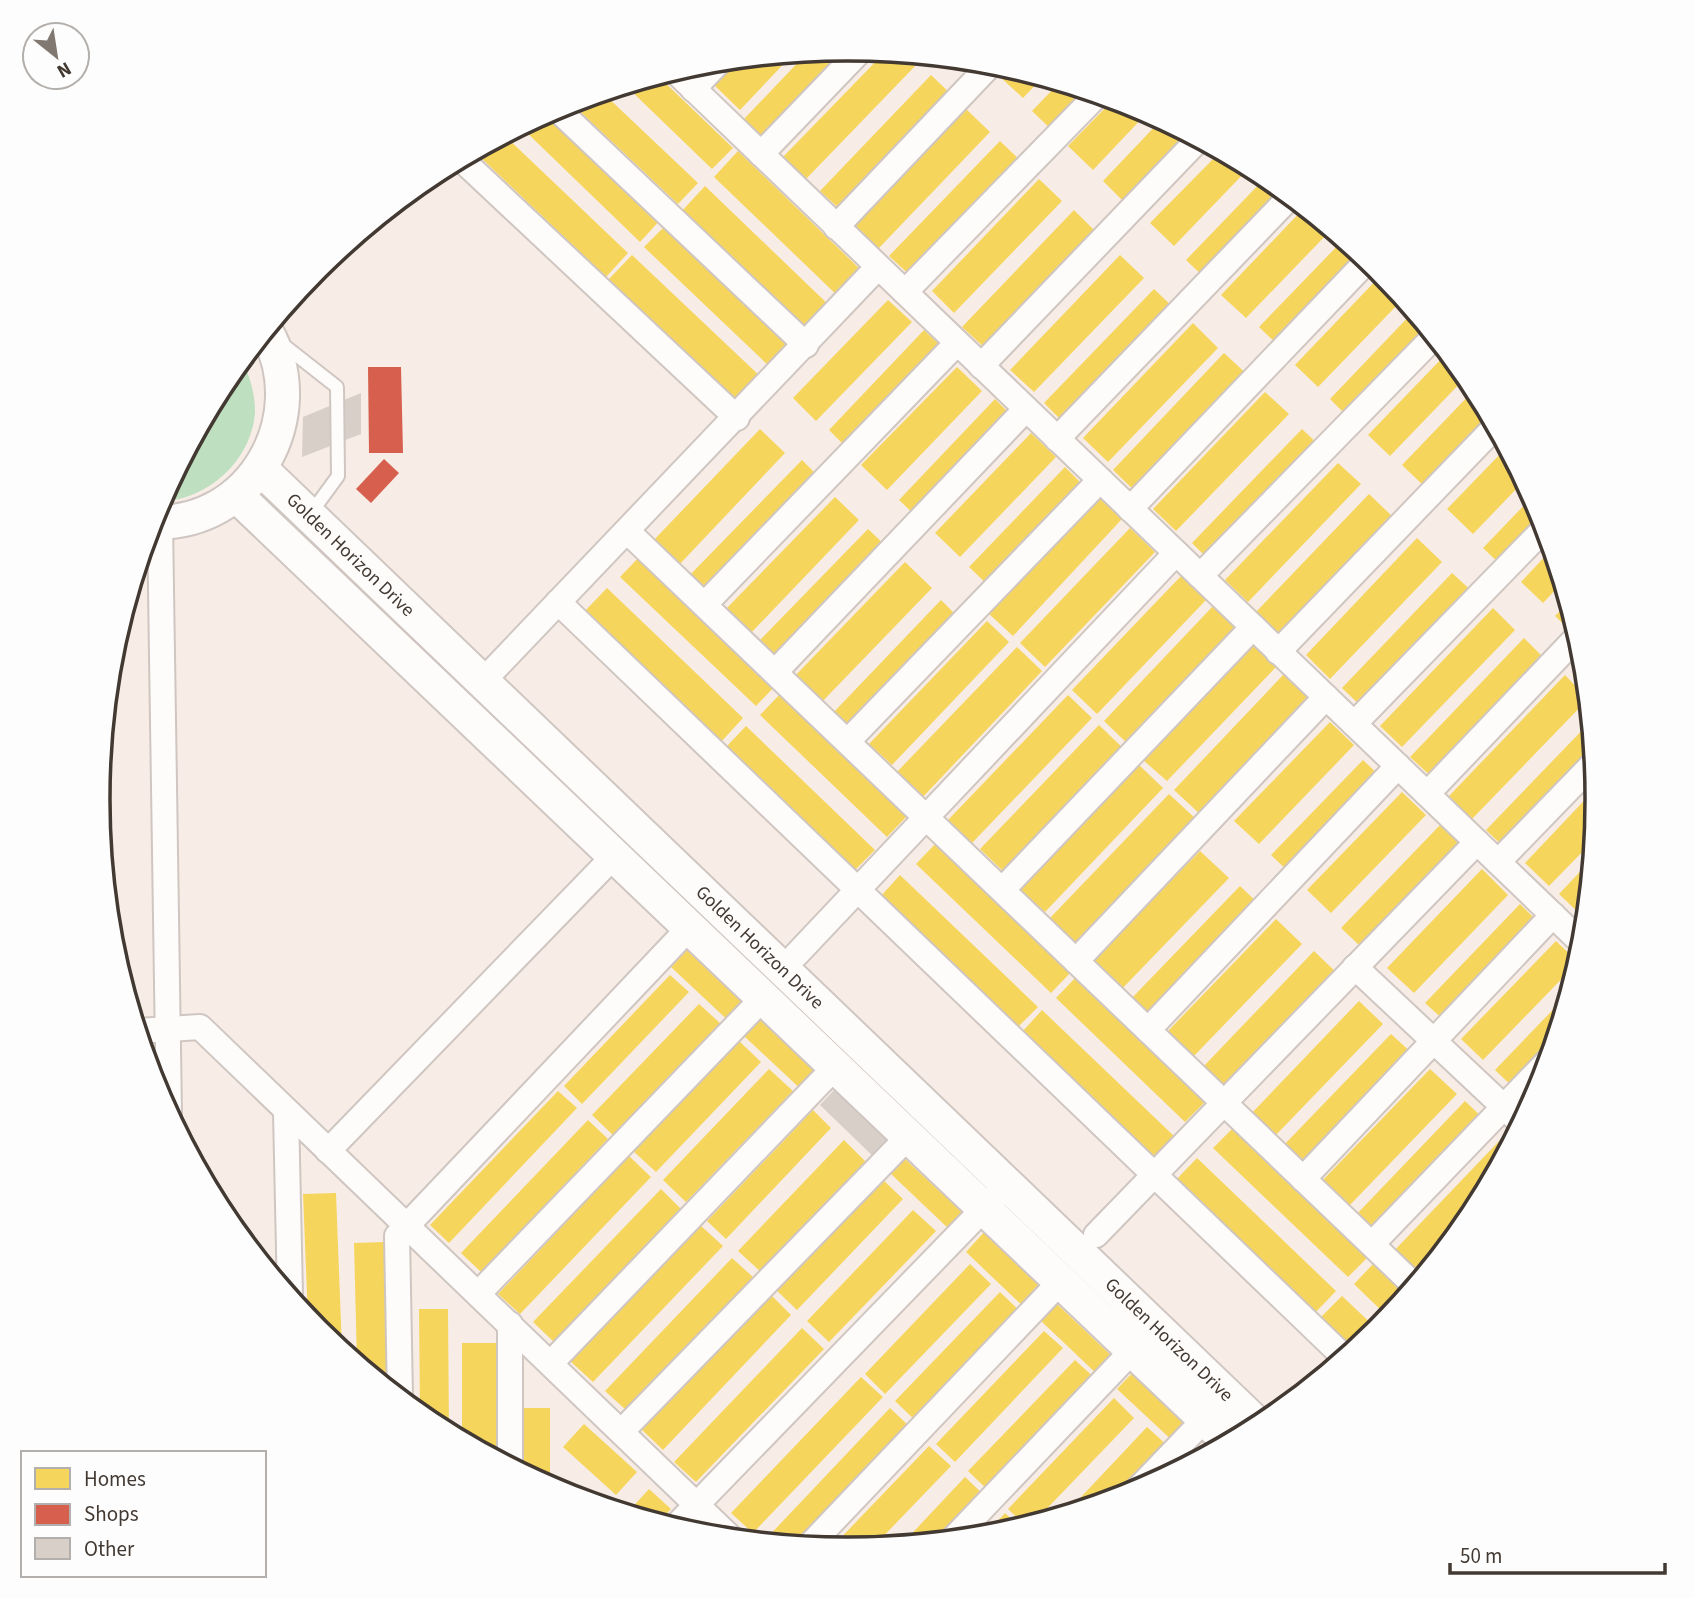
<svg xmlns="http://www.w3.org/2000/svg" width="1695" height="1598" font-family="'Source Sans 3',sans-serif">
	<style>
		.forest { fill: #bedfc0 }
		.homes { fill: #f6d55c }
		.shops { fill: #d6604d }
		.building { fill: #d8cfc9 }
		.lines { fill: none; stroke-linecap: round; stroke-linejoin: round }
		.lane-casing { stroke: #cfc6c1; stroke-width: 16 }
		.street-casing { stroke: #cfc6c1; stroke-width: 28 }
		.secondary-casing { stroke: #cfc6c1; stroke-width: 37 }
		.lane { stroke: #fefcfb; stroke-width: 12 }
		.street { stroke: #fefcfb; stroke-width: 24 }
		.secondary { stroke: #fefcfb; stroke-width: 33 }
		.labels { text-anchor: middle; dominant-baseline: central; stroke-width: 7; stroke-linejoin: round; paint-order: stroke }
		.street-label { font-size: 19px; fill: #423932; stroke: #fdfdfd }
		.rim { fill: none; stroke: #423932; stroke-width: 3.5 }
	</style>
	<rect width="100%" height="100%" fill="#f7ede6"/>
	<!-- forest -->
	<path class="forest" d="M242 360C250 377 255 393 255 412 252 460 207 501 160 501L224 382Z"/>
	<!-- homes -->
	<g class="homes">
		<path d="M848 49 769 142 744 119 807 53Z"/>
		<path d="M884 53 914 56 920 61 806 179 783 157Z"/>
		<path d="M793 54 740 110 713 84 736 60Z"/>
		<path d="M1007 67 1016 70 1042 78 1023 98 999 76Z"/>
		<path d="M931 75 954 97 843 212 820 191Z"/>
		<path d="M658 76 733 148 712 169 626 86Z"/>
		<path d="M1059 83 1091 93 1054 132 1032 111Z"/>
		<path d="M603 93 698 183 678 204 571 103Z"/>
		<path d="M1113 100 1147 113 1093 170 1068 146Z"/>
		<path d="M966 109 990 132 878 249 854 226Z"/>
		<path d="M551 111 662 218 640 242 521 127Z"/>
		<path d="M1161 120 1189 135 1124 202 1103 181Z"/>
		<path d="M505 136 628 253 606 277 475 152Z"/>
		<path d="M1000 141 1024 164 914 279 889 256Z"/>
		<path d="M738 151 865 274 841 299 714 177Z"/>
		<path d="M1220 152 1249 168 1174 246 1150 223Z"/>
		<path d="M1266 177 1287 194 1206 279 1186 260Z"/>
		<path d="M1039 179 1062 201 954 313 932 291Z"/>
		<path d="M705 186 832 308 808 333 681 212Z"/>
		<path d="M1304 208 1331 230 1246 318 1221 295Z"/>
		<path d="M1074 210 1097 233 986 349 962 327Z"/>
		<path d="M669 222 795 343 771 368 644 247Z"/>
		<path d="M1343 240 1366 259 1280 347 1259 327Z"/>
		<path d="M632 255 763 379 737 405 607 281Z"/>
		<path d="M1120 255 1144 278 1034 392 1010 370Z"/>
		<path d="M1382 274 1403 299 1318 387 1295 365Z"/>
		<path d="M1154 289 1176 310 1066 425 1044 403Z"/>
		<path d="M888 300 912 322 816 421 793 398Z"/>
		<path d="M1413 312 1432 334 1350 419 1330 399Z"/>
		<path d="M1193 323 1218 348 1108 462 1083 438Z"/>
		<path d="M924 330 945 350 849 450 829 430Z"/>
		<path d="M1224 353 1251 378 1139 495 1113 470Z"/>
		<path d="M1447 353 1466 377 1390 456 1368 435Z"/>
		<path d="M957 367 982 391 887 490 861 465Z"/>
		<path d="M1475 389 1491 420 1426 488 1402 465Z"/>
		<path d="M1265 392 1289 414 1176 531 1153 509Z"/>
		<path d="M995 399 1014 418 918 518 899 500Z"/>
		<path d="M760 429 785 453 678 566 652 542Z"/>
		<path d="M1302 429 1321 447 1211 562 1192 543Z"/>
		<path d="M1031 433 1056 457 960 557 935 533Z"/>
		<path d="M1506 448 1524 481 1473 534 1447 509Z"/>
		<path d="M802 460 821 479 707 597 687 578Z"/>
		<path d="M1338 463 1361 484 1248 602 1225 580Z"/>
		<path d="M1065 467 1087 489 991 588 969 567Z"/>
		<path d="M1369 494 1394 518 1280 637 1255 613Z"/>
		<path d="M1097 496 1122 519 1013 636 988 613Z"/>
		<path d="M835 497 859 520 749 635 724 611Z"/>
		<path d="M1532 497 1544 525 1503 567 1483 548Z"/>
		<path d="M1130 528 1155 552 1045 667 1020 643Z"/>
		<path d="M868 529 888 548 780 661 759 641Z"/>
		<path d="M1417 538 1442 562 1330 679 1306 655Z"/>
		<path d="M1552 549 1562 583 1543 603 1521 582Z"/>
		<path d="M641 555 777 684 756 706 620 577Z"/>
		<path d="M905 562 932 588 819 705 792 679Z"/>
		<path d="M1452 573 1475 594 1365 710 1342 688Z"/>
		<path d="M1181 576 1206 600 1097 714 1072 690Z"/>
		<path d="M607 588 743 718 720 743 584 612Z"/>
		<path d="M941 600 959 618 850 732 831 715Z"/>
		<path d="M1568 603 1578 635 1576 636 1555 616Z"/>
		<path d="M1214 605 1239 630 1129 745 1104 721Z"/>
		<path d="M1493 608 1515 630 1402 747 1380 726Z"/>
		<path d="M987 621 1009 642 892 765 869 744Z"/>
		<path d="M1524 638 1547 661 1434 779 1410 757Z"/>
		<path d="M1253 644 1276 667 1167 781 1143 760Z"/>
		<path d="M1017 647 1042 671 921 799 895 774Z"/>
		<path d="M1284 674 1310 699 1200 814 1174 790Z"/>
		<path d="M1565 675 1588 699 1472 819 1449 796Z"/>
		<path d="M781 693 908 815 887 837 760 715Z"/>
		<path d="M1068 695 1092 718 972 843 948 820Z"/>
		<path d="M1330 722 1354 745 1259 844 1234 821Z"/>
		<path d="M1590 722 1594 759 1507 850 1486 830Z"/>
		<path d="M1099 725 1125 750 1006 874 980 849Z"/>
		<path d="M746 726 875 850 855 870 727 746Z"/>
		<path d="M1363 760 1383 779 1291 874 1271 855Z"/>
		<path d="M1138 764 1163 788 1045 912 1019 888Z"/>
		<path d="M1596 788 1594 840 1549 886 1525 863Z"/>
		<path d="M1402 792 1426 815 1331 913 1307 890Z"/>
		<path d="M1169 794 1196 819 1076 943 1050 918Z"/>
		<path d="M1441 824 1459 842 1360 946 1341 928Z"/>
		<path d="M938 841 1073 970 1051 993 916 864Z"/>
		<path d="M1200 851 1229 878 1116 995 1087 967Z"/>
		<path d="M1592 859 1586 914 1583 917 1559 894Z"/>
		<path d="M1482 869 1508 895 1414 993 1387 968Z"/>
		<path d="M900 875 1038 1007 1017 1028 880 897Z"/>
		<path d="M1240 886 1263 908 1153 1023 1129 1001Z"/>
		<path d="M1520 904 1540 924 1446 1022 1425 1003Z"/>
		<path d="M1276 919 1302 944 1193 1057 1167 1032Z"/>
		<path d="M1556 941 1578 962 1483 1060 1461 1039Z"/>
		<path d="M687 950 750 1010 734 1026 671 967Z"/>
		<path d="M1314 951 1339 975 1227 1092 1202 1068Z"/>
		<path d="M1079 974 1209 1098 1185 1122 1056 998Z"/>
		<path d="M670 975 689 992 582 1104 564 1086Z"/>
		<path d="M1568 994 1550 1054 1516 1090 1495 1070Z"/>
		<path d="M1359 1001 1383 1024 1273 1138 1249 1116Z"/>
		<path d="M699 1004 721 1024 614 1136 592 1115Z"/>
		<path d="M1042 1010 1175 1137 1155 1158 1023 1031Z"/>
		<path d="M760 1019 821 1078 806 1094 744 1036Z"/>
		<path d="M1391 1034 1414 1055 1304 1169 1282 1147Z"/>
		<path d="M738 1040 761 1062 656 1172 632 1150Z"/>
		<path d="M769 1069 793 1091 686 1202 663 1180Z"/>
		<path d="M1430 1069 1457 1094 1348 1207 1322 1181Z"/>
		<path d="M558 1091 577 1108 449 1243 430 1225Z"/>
		<path d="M1465 1101 1487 1122 1376 1238 1354 1217Z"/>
		<path d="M813 1110 831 1128 726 1239 707 1221Z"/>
		<path d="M588 1120 608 1139 481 1272 461 1253Z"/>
		<path d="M1234 1127 1369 1256 1348 1277 1213 1148Z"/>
		<path d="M1503 1137 1510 1143 1471 1216 1415 1277 1391 1254Z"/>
		<path d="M844 1140 866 1162 761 1272 738 1251Z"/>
		<path d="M629 1156 651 1177 520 1314 498 1294Z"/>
		<path d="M904 1158 965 1215 950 1230 890 1173Z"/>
		<path d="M1197 1158 1336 1291 1313 1315 1174 1182Z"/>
		<path d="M879 1176 903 1199 797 1310 773 1287Z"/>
		<path d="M661 1189 681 1209 554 1342 533 1322Z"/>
		<path d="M336 1193 342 1349 308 1318 303 1194Z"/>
		<path d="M913 1210 936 1231 829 1342 807 1321Z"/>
		<path d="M700 1225 723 1246 593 1382 570 1361Z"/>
		<path d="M986 1230 1048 1288 1027 1310 966 1252Z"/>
		<path d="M385 1242 388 1387 357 1362 354 1243Z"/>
		<path d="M732 1258 753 1277 626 1410 605 1391Z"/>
		<path d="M1376 1261 1409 1292 1388 1317 1354 1284Z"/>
		<path d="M970 1264 991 1284 885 1394 865 1374Z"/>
		<path d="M1000 1292 1022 1313 917 1422 895 1401Z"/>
		<path d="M769 1293 791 1315 663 1450 640 1428Z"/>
		<path d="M1342 1296 1378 1330 1352 1351 1319 1319Z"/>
		<path d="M1055 1302 1116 1360 1100 1377 1039 1319Z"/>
		<path d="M419 1309H448L449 1432 420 1414Z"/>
		<path d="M802 1328 824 1349 696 1482 674 1462Z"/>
		<path d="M1044 1331 1063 1348 955 1462 936 1444Z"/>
		<path d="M462 1343H496V1458L462 1439Z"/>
		<path d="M1075 1360 1098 1381 991 1493 968 1471Z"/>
		<path d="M1134 1371 1193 1427 1176 1444 1117 1389Z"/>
		<path d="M861 1377 883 1397 753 1533 731 1513Z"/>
		<path d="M1114 1398 1134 1418 1034 1522 1025 1525 1008 1509Z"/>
		<path d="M519 1408H550V1486L519 1470Z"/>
		<path d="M890 1408 911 1428 800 1544 764 1541Z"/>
		<path d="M584 1424 637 1472 616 1495 563 1447Z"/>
		<path d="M1147 1427 1169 1447 1122 1496 1066 1513Z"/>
		<path d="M929 1446 951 1466 874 1546 832 1547Z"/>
		<path d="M1205 1446 1210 1451 1191 1462 1190 1461Z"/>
		<path d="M965 1477 986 1497 945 1539 902 1544Z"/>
		<path d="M649 1489 671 1509 659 1522 628 1512Z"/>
		<path d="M1005 1513 1020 1527 984 1536Z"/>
	</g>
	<!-- shops -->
	<g class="shops">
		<path d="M368 367H401L403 453H369Z"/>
		<path d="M384 459 399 473 371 503 356 489Z"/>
	</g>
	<!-- building -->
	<g class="building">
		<path d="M361 393V434L302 457 303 417Z"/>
		<path d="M835 1089 895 1146 879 1162 820 1105Z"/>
	</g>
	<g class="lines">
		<defs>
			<path id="lane" d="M281 343 337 387 338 476 311 513"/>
			<g id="street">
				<path d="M675 71 1583 944"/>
				<path d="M693 89 719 62"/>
				<path d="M556 108 806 345"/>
				<path d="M761 154 861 50"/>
				<path d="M461 159 737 418"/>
				<path d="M836 227 992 63"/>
				<path d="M905 292 1097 95"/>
				<path d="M981 366 1198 140"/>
				<path d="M1057 439 1290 197"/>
				<path d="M1130 509 1368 260"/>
				<path d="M160 523 169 1114"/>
				<path d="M627 531 1414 1285"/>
				<path d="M1200 576 1434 337"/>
				<path d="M558 602 1344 1357"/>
				<path d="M705 604 957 343"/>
				<path d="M1278 652 1495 427"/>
				<path d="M775 672 1026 409"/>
				<path d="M482 682 878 267"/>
				<path d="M1354 724 1545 528"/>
				<path d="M848 741 1100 480"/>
				<path d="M1427 794 1578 636"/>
				<path d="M1498 862 1594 763"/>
				<path d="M1003 889 1253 627"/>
				<path d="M796 955 1176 553"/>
				<path d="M1076 961 1326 697"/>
				<path d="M1355 967 1521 1123"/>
				<path d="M1148 1030 1398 766"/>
				<path d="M138 1031 200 1027 731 1538"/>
				<path d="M286 1112 290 1296"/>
				<path d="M328 1151 615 855"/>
				<path d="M1303 1179 1553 915"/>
				<path d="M1096 1235 1477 842"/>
				<path d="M1372 1244 1548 1061"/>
				<path d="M478 1294 764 997"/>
				<path d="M510 1324V1465"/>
				<path d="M551 1363 836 1066"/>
				<path d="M400 1397 397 1236 690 927"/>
				<path d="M622 1431 910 1135"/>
				<path d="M1136 1491 1205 1419"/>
				<path d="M675 1527 996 1196"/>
				<path d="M953 1539 1133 1350"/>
				<path d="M810 1545 1061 1281"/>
			</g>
			<g id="secondary">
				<path id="s1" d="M261 469 1259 1426"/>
				<path d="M236 495 1229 1442"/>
				<path d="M152 522C252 527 314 416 266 331"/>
			</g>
		</defs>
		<!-- lane casing -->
		<use href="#lane" class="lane-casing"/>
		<!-- street casing -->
		<use href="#street" class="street-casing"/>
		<!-- secondary casing -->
		<use href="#secondary" class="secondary-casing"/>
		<!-- lane -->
		<use href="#lane" class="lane"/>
		<!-- street -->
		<use href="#street" class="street"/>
		<!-- secondary -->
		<use href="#secondary" class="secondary"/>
	</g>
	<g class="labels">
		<!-- street labels -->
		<g class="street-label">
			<text stroke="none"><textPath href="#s1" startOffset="124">Golden Horizon Drive</textPath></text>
			<text stroke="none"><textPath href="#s1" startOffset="691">Golden Horizon Drive</textPath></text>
			<text stroke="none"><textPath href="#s1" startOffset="1258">Golden Horizon Drive</textPath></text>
		</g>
	</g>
	<!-- crop -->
	<path d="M0 0H1695V1598H0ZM847 61H848A737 737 0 0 1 1585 798V800A737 737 0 0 1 848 1537H847A737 737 0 0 1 110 800V798A737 737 0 0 1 847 61Z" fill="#fdfdfd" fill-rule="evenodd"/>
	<path class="rim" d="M847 61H848A737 737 0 0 1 1585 798V800A737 737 0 0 1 848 1537H847A737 737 0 0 1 110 800V798A737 737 0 0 1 847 61Z"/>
	<!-- legend -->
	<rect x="21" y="1451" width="245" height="126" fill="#fdfdfd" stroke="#b2afac" stroke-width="2"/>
	<rect x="35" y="1468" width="35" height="21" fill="#f6d55c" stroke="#b2afac" stroke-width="2"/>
	<text x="84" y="1486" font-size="21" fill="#423932">Homes</text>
	<rect x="35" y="1504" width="35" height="21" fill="#d6604d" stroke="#b2afac" stroke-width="2"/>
	<text x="84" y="1521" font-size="21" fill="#423932">Shops</text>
	<rect x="35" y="1538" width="35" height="21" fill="#d8cfc9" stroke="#b2afac" stroke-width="2"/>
	<text x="84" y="1556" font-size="21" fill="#423932">Other</text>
	<!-- north arrow -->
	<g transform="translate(56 56) rotate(150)"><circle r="33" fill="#fdfdfd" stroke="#b2afac" stroke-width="2"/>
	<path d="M0-5L12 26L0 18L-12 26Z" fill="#817871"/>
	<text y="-10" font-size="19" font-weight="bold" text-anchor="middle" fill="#423932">N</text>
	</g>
	<!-- scale -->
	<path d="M1450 1563v10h215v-10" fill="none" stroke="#423932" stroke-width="3.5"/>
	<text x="1460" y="1563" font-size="21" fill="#423932" stroke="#fdfdfd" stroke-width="5" paint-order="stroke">50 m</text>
</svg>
